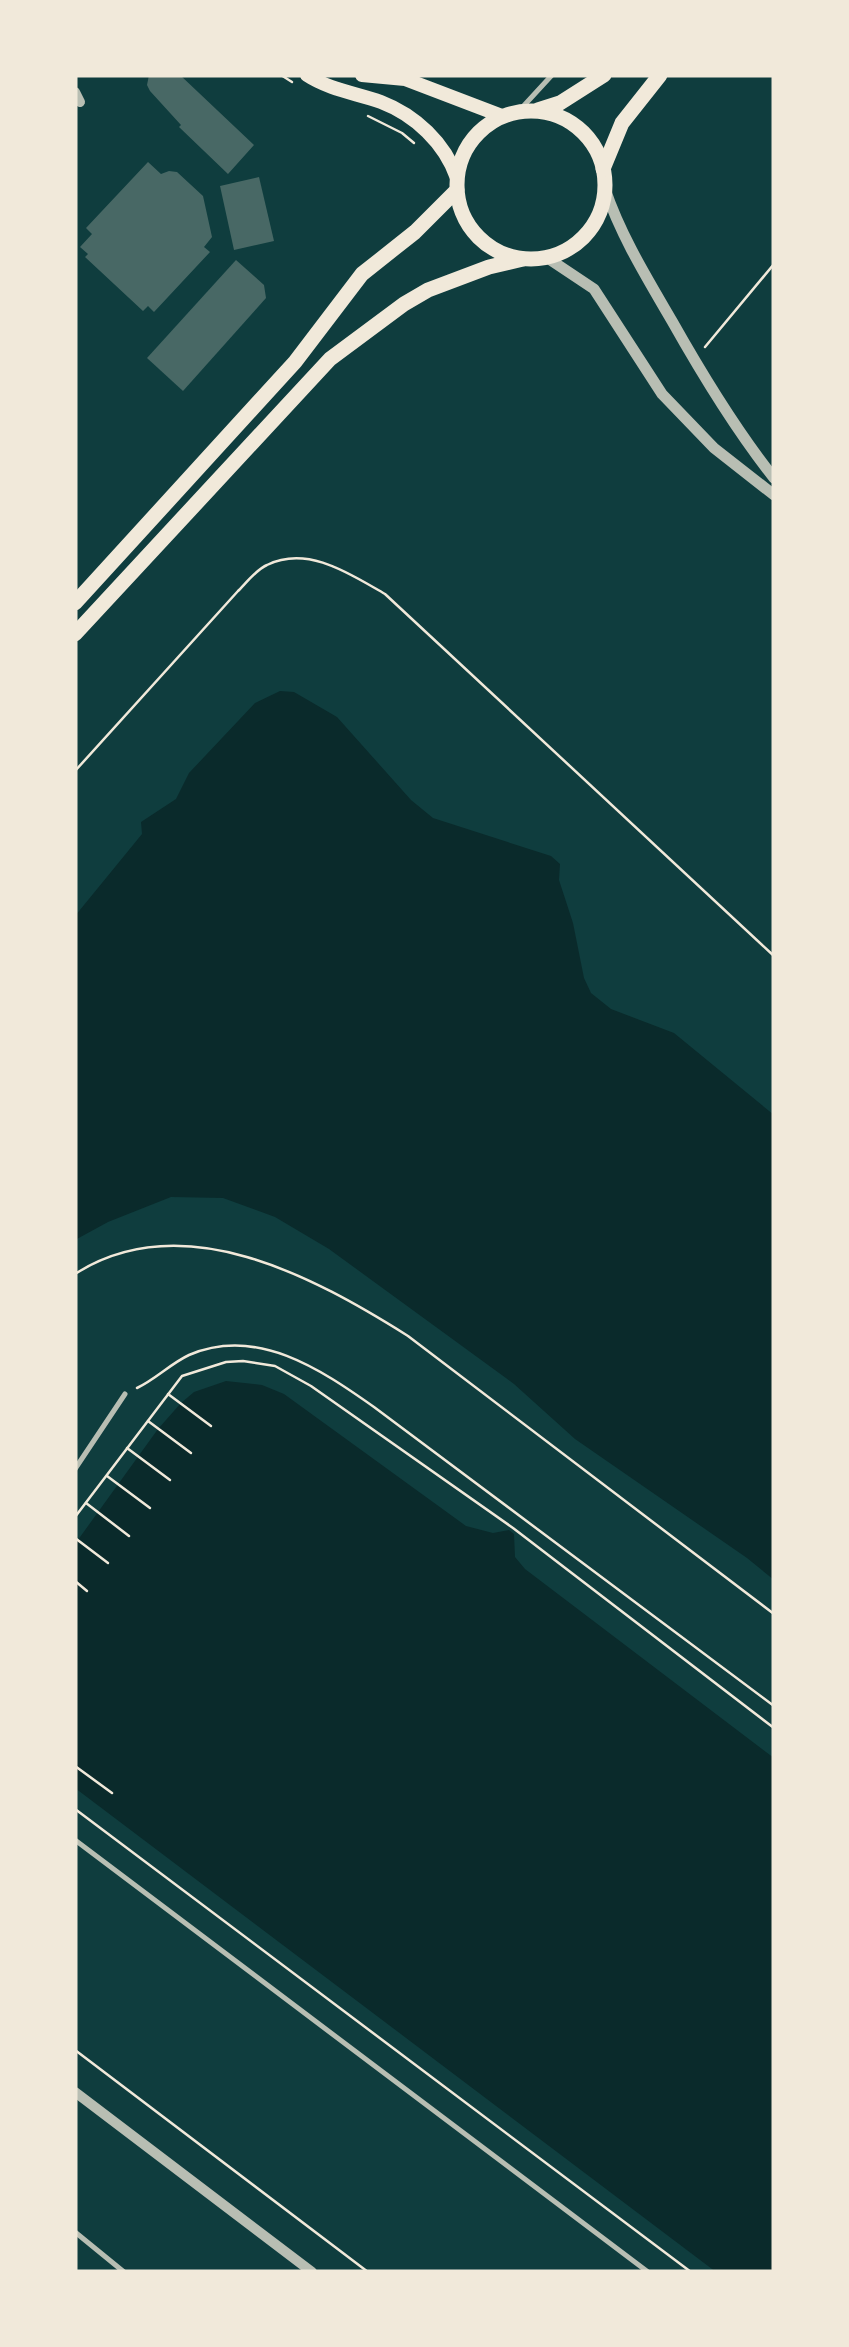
<svg xmlns="http://www.w3.org/2000/svg" width="849" height="2347" font-family="Bitter,serif">
	<style>
		.water { fill: #0a2a2b }
		.building { fill: #486865 }
		.lines { fill: none; stroke-linecap: round; stroke-linejoin: round }
		.path { stroke: #f1e9da; stroke-width: 2.5 }
		.service { stroke: #b8beb3; stroke-width: 5 }
		.minor { stroke: #b8beb3; stroke-width: 10 }
		.tertiary { stroke: #b8beb3; stroke-width: 11 }
		.secondary { stroke: #f1e9da; stroke-width: 14 }
		.primary { stroke: #f1e9da; stroke-width: 15 }
	</style>
	<rect width="100%" height="100%" fill="#0f3d3e"/>
	<!-- water -->
	<g class="water">
		<path d="M280 691 294 692 337 717 411 800 433 818 551 856 560 864 559 880 573 923 584 978 591 993 611 1009 674 1033 774 1115V1580L747 1558 575 1439 514 1384 329 1249 275 1217 223 1198 171 1197 108 1222 75 1240V916L142 834 141 822 176 799 189 773 255 703Z"/>
		<path d="M226 1381 262 1385 284 1394 466 1526 493 1533 509 1530 514 1534 515 1557 525 1569 774 1758V2272H716L75 1788V1544L158 1429 181 1403 194 1392Z"/>
	</g>
	<!-- building -->
	<g class="building">
		<path d="M149 75H180L254 145 228 174 179 127 181 125 150 91 147 85Z"/>
		<path d="M148 162 161 174 169 171 177 172 203 196 212 237 204 247 210 252 154 312 148 306 143 311 85 257 88 254 80 247 92 234 86 228Z"/>
		<path d="M259 177 274 241 234 250 220 186Z"/>
		<path d="M236 260 264 285 266 298 183 391 147 358Z"/>
	</g>
	<g class="lines">
		<!-- path -->
		<g class="path">
			<path d="M281 75 292 82"/>
			<path d="M368 116 402 133 414 143"/>
			<path d="M705 347 774 264"/>
			<path d="M75 771 238 591C246 583 257 569 267 565 308 545 350 574 385 594L774 956"/>
			<path d="M75 1274C183 1205 314 1277 408 1336L774 1614"/>
			<path d="M137 1388C156 1379 170 1364 189 1355 257 1326 320 1369 374 1407L774 1706"/>
			<path d="M168 1394 211 1426"/>
			<path d="M148 1421 191 1453"/>
			<path d="M127 1448 170 1480"/>
			<path d="M107 1476 150 1508"/>
			<path d="M86 1503 129 1536"/>
			<path d="M75 1517 182 1376 226 1362 243 1361 275 1366 311 1386 513 1528 774 1728"/>
			<path d="M75 1538 108 1563"/>
			<path d="M75 1581 87 1591"/>
			<path d="M75 1766 112 1793"/>
			<path d="M75 1809 691 2272"/>
			<path d="M75 2050 368 2272"/>
		</g>
		<!-- service -->
		<g class="service">
			<path d="M518 112 552 75"/>
			<path d="M75 1469 125 1394"/>
			<path d="M75 1840 648 2272"/>
			<path d="M75 2232 124 2272"/>
		</g>
		<!-- minor -->
		<g class="minor">
			<path d="M75 92 80 102"/>
			<path d="M75 2092 312 2272"/>
		</g>
		<!-- tertiary -->
		<g class="tertiary">
			<path d="M605 189C621 236 647 278 672 321 703 376 735 429 774 478"/>
			<path d="M546 257 594 289 662 394 714 448 774 495"/>
		</g>
		<!-- secondary -->
		<g class="secondary">
			<path d="M307 75C330 90 356 93 381 102 415 115 445 143 457 178"/>
			<path d="M362 75 405 79 502 116"/>
		</g>
		<!-- primary -->
		<g class="primary">
			<path d="M538 110 560 103 604 75"/>
			<circle cx="531" cy="185" r="74"/>
			<path d="M603 169 622 123 660 75"/>
			<path d="M75 603 295 362 362 274 415 232 457 190"/>
			<path d="M75 634 330 359 404 304 428 290 489 267 523 259"/>
		</g>
	</g>
	<!-- border -->
	<rect width="849" height="2347" fill="none" stroke="#f1e9da" stroke-width="155"/>
</svg>
